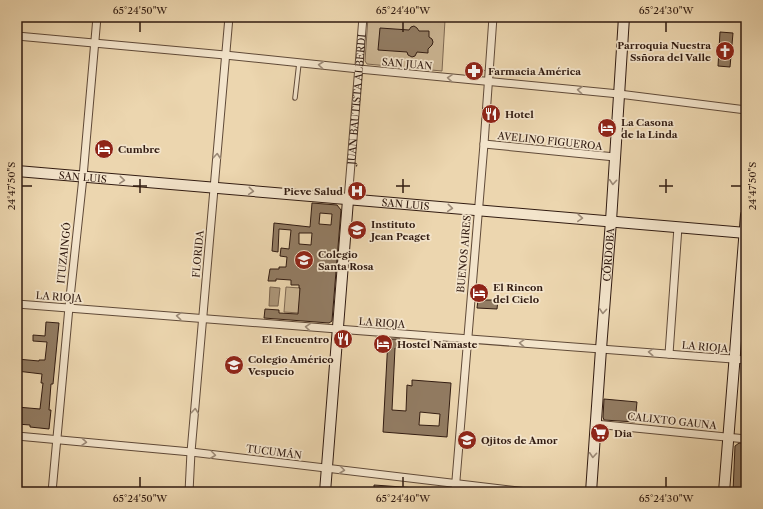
<svg xmlns="http://www.w3.org/2000/svg" width="763" height="509" font-family="'Libre Caslon Text',serif">
	<style>
		.green { fill: #ccb694; stroke: #7e6852 }
		.water { fill: #ac9679; stroke: #7b654f }
		.building { fill: #927c63; stroke: #311b11; fill-rule: evenodd }
		.lines { fill: none; stroke-linecap: round; stroke-linejoin: round }
		.lane-casing { stroke: #604a38; stroke-width: 5.5 }
		.street-casing { stroke: #604a38; stroke-width: 9 }
		.secondary-casing { stroke: #311b11; stroke-width: 12 }
		.lane { stroke: #f3e4cb; stroke-width: 3.5 }
		.street { stroke: #f3e4cb; stroke-width: 7 }
		.secondary { stroke: #f3e4cb; stroke-width: 10 }
		.oneway { stroke: #9c8a77 }
		.ticks { fill: none; stroke: #311b11; stroke-width: 1.5 }
		.labels { text-anchor: middle; dominant-baseline: central; stroke-width: 3.5; stroke-linejoin: round; paint-order: stroke }
		.poi-label { font-size: 10px; font-weight: bold; fill: #311b11; stroke: #f3e4cb; text-anchor: start }
		.street-label { font-size: 10px; fill: #311b11; stroke: #f3e4cb }
		.neatline { fill: none; stroke: #311b11; stroke-width: 1.5 }
		.ticks-label { font-size: 10px; text-anchor: middle; fill: #311b11 }
	</style>
	<rect width="100%" height="100%" fill="#ecd6af"/>
	<filter id="stains"><feTurbulence type="fractalNoise" baseFrequency=".005" numOctaves="4"/><feColorMatrix values="0 0 0 0 .2 0 0 0 0 .09 0 0 0 0 .02 0 0 0 .5 -.17"/></filter>
	<radialGradient id="worn" r=".72"><stop offset=".6" stop-color="#630" stop-opacity="0"/><stop offset="1" stop-color="#630" stop-opacity=".3"/></radialGradient>
	<!-- green -->
	<g class="green">
		<path d="M368 17H406L445 20 442 71 367 64 365 61Z"/>
		<path d="M286 287 300 288 299 313 284 312Z"/>
	</g>
	<!-- water -->
	<path class="water" d="M270 287 280 288 278 306H269Z"/>
	<!-- building -->
	<g class="building">
		<path d="M414 26 417 28 419 31H429V37L432 39 433 42 432 45 428 49V53L417 52 415 56 412 57 408 55 407 52 378 50 380 28 409 30 411 27Z"/>
		<path d="M720 32 733 33 730 67 718 66Z"/>
		<path d="M467 69 484 70V71L480 74 466 73Z"/>
		<path d="M312 203 337 205 341 210 332 321 329 323 264 318 265 309 279 310V313L298 314 300 288H299V285H291V280L276 279V281H268L270 269H279V267H286L287 257 280 256 281 248 289 249 291 230 279 229 278 252 272 251 274 223 310 227ZM320 213 332 214 331 225 319 224ZM299 233H312L311 245 299 244Z"/>
		<path d="M478 300H498L497 309 477 308Z"/>
		<path d="M46 322 59 323 53 384H51L49 410H51L49 429 30 427V425L17 424V407L40 409 43 383H41L42 374 17 371V359L39 361V360H45L47 342 33 341V335L45 336Z"/>
		<path d="M388 339H400V348H395L392 410 406 411 407 385 412 386V380L451 383 447 437 383 432ZM420 412 440 414 439 426 419 425Z"/>
		<path d="M604 399 637 402 635 422 604 420 603 417Z"/>
		<path d="M739 443 746 444V492H733L735 446Z"/>
		<path d="M374 485 416 488V492H374Z"/>
	</g>
	<g class="lines">
		<defs>
			<path id="lane" d="M295 98 299 63"/>
			<g id="street">
				<path d="M17 36 225 55 359 69 619 94 746 110"/>
				<path d="M484 144 615 157"/>
				<path id="s1" d="M348 200 363 17"/>
				<path d="M17 304 337 329 746 360"/>
				<path d="M669 354 678 227"/>
				<path d="M595 424 746 439"/>
				<path d="M17 436 191 452 527 492"/>
				<path d="M52 492 69 307 83 177 97 17"/>
				<path d="M189 492 191 452 229 17"/>
				<path d="M455 492 484 144 493 17"/>
			</g>
			<g id="secondary">
				<path id="s2" d="M17 171C260 193 503 211 746 233"/>
				<path d="M325 492 348 200"/>
				<path id="s3" d="M591 492 601 349 611 221 624 17"/>
				<path d="M724 492 746 215"/>
			</g>
		</defs>
		<!-- lane casing -->
		<use href="#lane" class="lane-casing"/>
		<!-- street casing -->
		<use href="#street" class="street-casing"/>
		<!-- secondary casing -->
		<use href="#secondary" class="secondary-casing"/>
		<!-- lane -->
		<use href="#lane" class="lane"/>
		<!-- street -->
		<use href="#street" class="street"/>
		<!-- secondary -->
		<use href="#secondary" class="secondary"/>
	</g>
	<!-- one-way arrows -->
	<defs><path id="oneway-chevron" d="M-2-3.5L2.5 0L-2 3.5" fill="none" stroke-width="1.6" stroke-linecap="round" stroke-linejoin="round"/></defs>
	<g class="oneway">
		<use href="#oneway-chevron" transform="translate(321 65) rotate(-174)"/>
		<use href="#oneway-chevron" transform="translate(450 78) rotate(-175)"/>
		<use href="#oneway-chevron" transform="translate(580 90) rotate(-175)"/>
		<use href="#oneway-chevron" transform="translate(217 156) rotate(-85)"/>
		<use href="#oneway-chevron" transform="translate(122 180) rotate(5)"/>
		<use href="#oneway-chevron" transform="translate(613 182) rotate(94)"/>
		<use href="#oneway-chevron" transform="translate(251 191) rotate(5)"/>
		<use href="#oneway-chevron" transform="translate(450 208) rotate(5)"/>
		<use href="#oneway-chevron" transform="translate(580 218) rotate(4)"/>
		<use href="#oneway-chevron" transform="translate(603 311) rotate(94)"/>
		<use href="#oneway-chevron" transform="translate(179 316) rotate(-175)"/>
		<use href="#oneway-chevron" transform="translate(308 327) rotate(-175)"/>
		<use href="#oneway-chevron" transform="translate(522 343) rotate(-176)"/>
		<use href="#oneway-chevron" transform="translate(651 352) rotate(-176)"/>
		<use href="#oneway-chevron" transform="translate(195 411) rotate(-85)"/>
		<use href="#oneway-chevron" transform="translate(84 442) rotate(5)"/>
		<use href="#oneway-chevron" transform="translate(213 455) rotate(7)"/>
		<use href="#oneway-chevron" transform="translate(593 455) rotate(94)"/>
		<use href="#oneway-chevron" transform="translate(342 470) rotate(7)"/>
	</g>
	<!-- ticks -->
	<path class="ticks" d="M140 22V32M403 22V32M666 22V32M140 179V193M403 179V193M666 179V193M22 186H32M133 186H147M396 186H410M659 186H673M731 186H741M140 477V487M403 477V487M666 477V487"/>
	<!-- icons -->
	<defs>
		<symbol id="church-disc" viewBox="-11 -11 22 22"><circle r="9.5" fill="#8f2418" stroke="#f3e4cb"/><path d="M-1.2-6h2.4v3.5h3.3v2.4h-3.3V6h-2.4V-.1h-3.3v-2.4h3.3Z" fill="#fff"/></symbol>
		<symbol id="pharmacy-disc" viewBox="-11 -11 22 22"><circle r="9.5" fill="#8f2418" stroke="#f3e4cb"/><path d="M-2-6h4v4h4v4h-4v4h-4v-4h-4v-4h4Z" fill="#fff"/></symbol>
		<symbol id="restaurant-disc" viewBox="-11 -11 22 22"><circle r="9.5" fill="#8f2418" stroke="#f3e4cb"/><path d="M-5-6h1v4h1v-4h1v4h1v-4h1v5L-1.5 .5V6h-2V.5L-5-1ZM5-6V6H3V1.5H1.5Q1.5-4 5-6Z" fill="#fff"/></symbol>
		<symbol id="hotel-disc" viewBox="-11 -11 22 22"><circle r="9.5" fill="#8f2418" stroke="#f3e4cb"/><path d="M-6-4.5h1.5V1H6V5H4.5V3h-9V5H-6ZM-4 0a1.8 1.8 0 1 1 3.6 0ZM.5 0V-2.5h3Q6-2.5 6 0Z" fill="#fff"/></symbol>
		<symbol id="hospital-disc" viewBox="-11 -11 22 22"><circle r="9.5" fill="#8f2418" stroke="#f3e4cb"/><path d="M-5-5h3v3.5h4V-5h3V5h-3V1.5h-4V5h-3Z" fill="#fff"/></symbol>
		<symbol id="school-disc" viewBox="-11 -11 22 22"><circle r="9.5" fill="#8f2418" stroke="#f3e4cb"/><path d="M0-5L7-2L0 1L-7-2ZM-4 1L0 2.5L4 1V4Q0 6-4 4Z" fill="#fff"/></symbol>
		<symbol id="supermarket-disc" viewBox="-11 -11 22 22"><circle r="9.5" fill="#8f2418" stroke="#f3e4cb"/><path d="M-6-5.5h2.5l.6 2H6L4.5 2H-2.5L-4.4-4H-6ZM-1.5 3.2a1.3 1.3 0 1 0 .1 0ZM3 3.2a1.3 1.3 0 1 0 .1 0Z" fill="#fff"/></symbol>
	</defs>
	<g fill-rule="evenodd">
		<use href="#church-disc" x="714" y="40" width="22" height="22"/>
		<use href="#pharmacy-disc" x="463" y="60" width="22" height="22"/>
		<use href="#restaurant-disc" x="480" y="103" width="22" height="22"/>
		<use href="#hotel-disc" x="596" y="117" width="22" height="22"/>
		<use href="#hotel-disc" x="93" y="138" width="22" height="22"/>
		<use href="#hospital-disc" x="346" y="180" width="22" height="22"/>
		<use href="#school-disc" x="346" y="219" width="22" height="22"/>
		<use href="#school-disc" x="293" y="249" width="22" height="22"/>
		<use href="#hotel-disc" x="468" y="282" width="22" height="22"/>
		<use href="#restaurant-disc" x="332" y="328" width="22" height="22"/>
		<use href="#hotel-disc" x="372" y="333" width="22" height="22"/>
		<use href="#school-disc" x="223" y="354" width="22" height="22"/>
		<use href="#supermarket-disc" x="589" y="422" width="22" height="22"/>
		<use href="#school-disc" x="456" y="429" width="22" height="22"/>
	</g>
	<g class="labels">
		<!-- poi labels -->
		<g class="poi-label">
			<text x="711" y="45" text-anchor="end">Parroquia Nuestra<tspan x="711" dy="12">Ssñora del Valle</tspan></text>
			<text x="488" y="71">Farmacia América</text>
			<text x="505" y="114">Hotel</text>
			<text x="621" y="122">La Casona<tspan x="621" dy="12">de la Linda</tspan></text>
			<text x="118" y="149">Cumbre</text>
			<text x="343" y="191" text-anchor="end">Pieve Salud</text>
			<text x="371" y="224">Instituto<tspan x="371" dy="12">Jean Peaget</tspan></text>
			<text x="318" y="254">Colegio<tspan x="318" dy="12">Santa Rosa</tspan></text>
			<text x="493" y="287">El Rincon<tspan x="493" dy="12">del Cielo</tspan></text>
			<text x="329" y="339" text-anchor="end">El Encuentro</text>
			<text x="397" y="344">Hostel Namaste</text>
			<text x="248" y="359">Colegio Américo<tspan x="248" dy="12">Vespucio</tspan></text>
			<text x="614" y="433">Dia</text>
			<text x="481" y="440">Ojitos de Amor</text>
		</g>
		<!-- street labels -->
		<g class="street-label">
			<text transform="translate(407 64) rotate(5)">SAN JUAN</text>
			<text stroke="none"><textPath href="#s1" startOffset="101">JUAN BAUTISTA ALBERDI</textPath></text>
			<text transform="translate(550 141) rotate(6)">AVELINO FIGUEROA</text>
			<text stroke="none"><textPath href="#s2" startOffset="66">SAN LUIS</textPath></text>
			<text stroke="none"><textPath href="#s2" startOffset="390">SAN LUIS</textPath></text>
			<text transform="translate(64 253) rotate(-84)">ITUZAINGÓ</text>
			<text transform="translate(198 254) rotate(-85)">FLORIDA</text>
			<text transform="translate(464 254) rotate(-85)">BUENOS AIRES</text>
			<text stroke="none"><textPath href="#s3" startOffset="238">CÓRDOBA</textPath></text>
			<text transform="translate(59 297) rotate(4)">LA RIOJA</text>
			<text transform="translate(382 323) rotate(4)">LA RIOJA</text>
			<text transform="translate(705 347) rotate(5)">LA RIOJA</text>
			<text transform="translate(672 421) rotate(6)">CALIXTO GAUNA</text>
			<text transform="translate(274 452) rotate(7)">TUCUMÁN</text>
		</g>
	</g>
	<!-- margin -->
	<rect width="763" height="509" fill="none" stroke="#ecd6af" stroke-width="44"/>
	<rect x="22" y="22" width="719" height="465" class="neatline"/>
	<g class="ticks-label">
		<text x="140" y="14">65°24'50"W</text>
		<text x="403" y="14">65°24'40"W</text>
		<text x="666" y="14">65°24'30"W</text>
		<text transform="translate(11 186) rotate(-90)" y="4">24°47'50"S</text>
		<text transform="translate(752 186) rotate(-90)" y="4">24°47'50"S</text>
		<text x="140" y="502">65°24'50"W</text>
		<text x="403" y="502">65°24'40"W</text>
		<text x="666" y="502">65°24'30"W</text>
	</g>
	<rect width="100%" height="100%" filter="url(#stains)"/>
	<rect width="100%" height="100%" fill="url(#worn)"/>
</svg>
